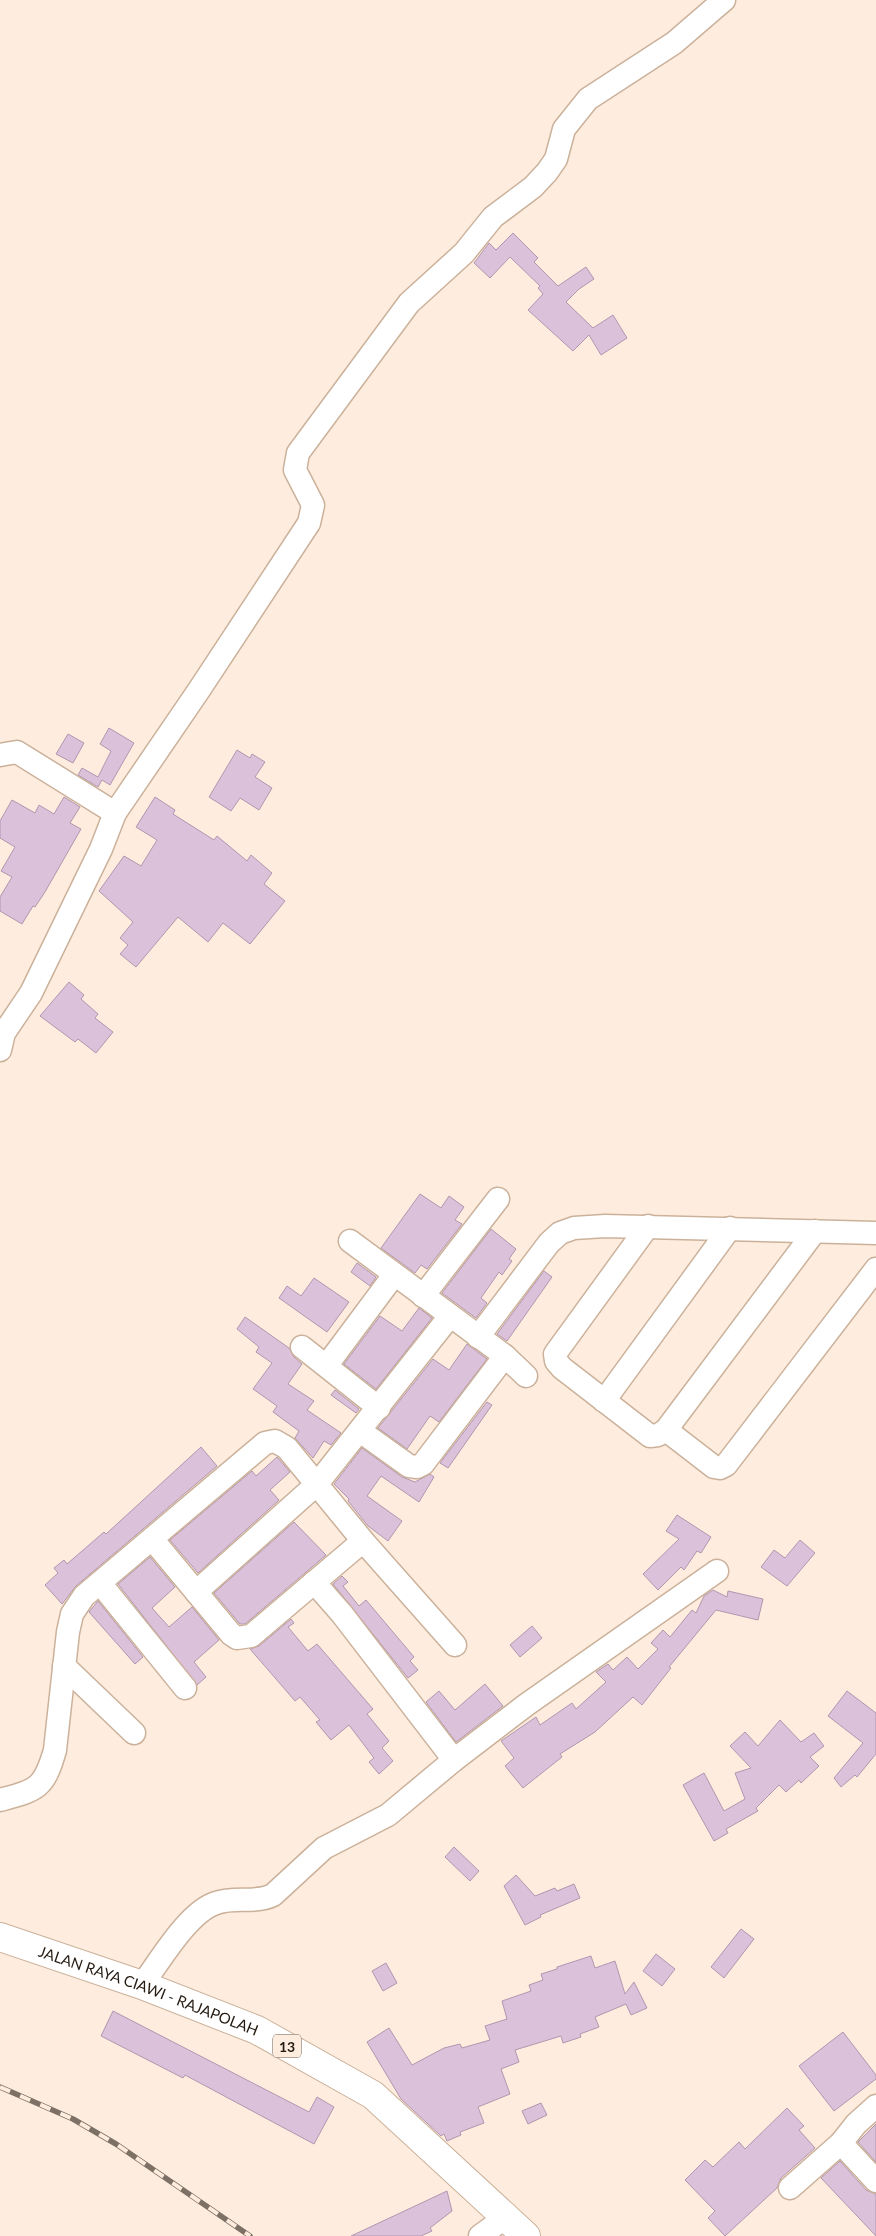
<svg xmlns="http://www.w3.org/2000/svg" width="876" height="2236" font-family="Lato,sans-serif">
	<style>
		.building { fill: #dbc1da; stroke: #b097af }
		.lines { fill: none; stroke-linecap: round; stroke-linejoin: round }
		.minor-casing { stroke: #cbb19a; stroke-width: 25 }
		.highway-casing { stroke: #cbb19a; stroke-width: 30 }
		.minor { stroke: #fff; stroke-width: 22 }
		.highway { stroke: #fff; stroke-width: 28 }
		.rail-casing { stroke: #7d7166; stroke-width: 5.5 }
		.rail { stroke: #feeddf; stroke-width: 4; stroke-dasharray: 11; stroke-linecap: butt }
		.labels { text-anchor: middle; dominant-baseline: central; stroke-width: 4.5; stroke-linejoin: round; paint-order: stroke }
		.shield { fill: #feeddf; stroke: #665a50; stroke-width: 1 }
		.shield-label { font-size: 14px; font-weight: bold; fill: #251b12 }
		.street-label { font-size: 15px; fill: #251b12; stroke: #feeddf }
	</style>
	<rect width="100%" height="100%" fill="#feeddf"/>
	<!-- building -->
	<g class="building">
		<path d="M513 233 538 258 534 262 558 286 586 267 594 279 579 289 566 302 593 328 613 315 627 338 601 355 589 335 573 351 528 310 543 294 538 288 540 286 510 257 490 278 474 263 489 243 496 250Z"/>
		<path d="M109 728 134 743 110 785 102 780 98 787 78 775 82 768 98 777 111 751 100 744Z"/>
		<path d="M68 734 84 743 73 763 56 754Z"/>
		<path d="M237 750 250 758 252 754 265 762 255 777 272 788 259 810 240 798 231 811 209 797Z"/>
		<path d="M64 797 80 807 70 823 81 829 45 892 35 907 33 906 22 924 0 911V897L12 877 1 871 15 847 0 838V821L12 800 35 813 39 805 54 814Z"/>
		<path d="M155 797 175 810 173 814 214 840 217 836 247 861 251 855 272 873 264 884 285 901 250 944 223 923 208 942 178 917 136 967 120 954 128 945 120 938 133 922 99 891 124 856 141 866 157 840 136 827Z"/>
		<path d="M69 982 84 995 81 999 98 1014 95 1018 113 1032 96 1053 78 1039 75 1042 40 1016Z"/>
		<path d="M420 1194 441 1208 449 1196 464 1207 455 1220 462 1224 427 1269 421 1265 415 1273 381 1248Z"/>
		<path d="M491 1229 516 1249 509 1259 512 1261 502 1275 499 1272 481 1298 487 1303 476 1318 442 1293Z"/>
		<path d="M357 1263 376 1277 370 1286 351 1272Z"/>
		<path d="M544 1271 552 1277 507 1341 497 1334Z"/>
		<path d="M314 1278 349 1302 327 1332 279 1298 287 1286 301 1296Z"/>
		<path d="M419 1308 432 1318 376 1389 344 1364 380 1316 402 1331Z"/>
		<path d="M245 1317 289 1348 294 1357 302 1364 288 1384 314 1401 307 1410 341 1433 331 1445 324 1441 313 1458 295 1438 299 1431 273 1412 277 1406 253 1389 272 1363 256 1352 259 1347 237 1329Z"/>
		<path d="M467 1344 487 1359 439 1422 430 1416 407 1449 378 1428 433 1359 449 1370Z"/>
		<path d="M335 1390 359 1409 356 1413 331 1395Z"/>
		<path d="M487 1402 492 1405 448 1468 440 1463Z"/>
		<path d="M201 1447 217 1466 76 1586 62 1604 45 1585 58 1573 54 1568 64 1560 67 1564 104 1532 106 1534Z"/>
		<path d="M362 1448 402 1477 415 1482 430 1474 434 1477 419 1502 381 1476 367 1496 402 1521 388 1541 368 1526 348 1501 349 1499 334 1484Z"/>
		<path d="M277 1457 290 1472 270 1490 279 1500 198 1573 170 1540 252 1471 256 1476Z"/>
		<path d="M677 1515 711 1537 701 1553 697 1551 684 1570 681 1567 658 1590 643 1574 679 1539 666 1531Z"/>
		<path d="M294 1522 326 1555 245 1624H240L214 1593Z"/>
		<path d="M800 1540 815 1553 787 1586 761 1567 774 1550 785 1558Z"/>
		<path d="M150 1557 175 1587 152 1608 169 1627 192 1607 219 1640 194 1662 206 1677 197 1685 118 1584Z"/>
		<path d="M342 1576 348 1582 343 1586 359 1606 366 1600 414 1657 410 1661 418 1670 408 1678 333 1584Z"/>
		<path d="M713 1590 727 1597 728 1591 763 1599 758 1620 716 1610 669 1667 671 1668 642 1705 633 1697 595 1732 560 1754 562 1757 523 1788 505 1766 514 1758 501 1741 536 1717 540 1725 572 1703 576 1709 606 1682 596 1672 608 1664 613 1670 627 1657 638 1669 658 1649 651 1643 663 1630 670 1637 692 1610 696 1613 704 1596Z"/>
		<path d="M98 1601 143 1657 135 1664 89 1612Z"/>
		<path d="M291 1619 294 1623 288 1627 308 1651 317 1644 373 1709 367 1714 389 1741 382 1748 393 1761 379 1774 369 1762 374 1758 349 1725 331 1740 316 1722 320 1720 300 1697 295 1701 250 1649 259 1646Z"/>
		<path d="M532 1626 542 1638 520 1657 510 1645Z"/>
		<path d="M485 1684 503 1706 456 1742 426 1702 439 1691 455 1710Z"/>
		<path d="M847 1691 876 1713V1754L857 1777 855 1775 841 1787 834 1778 863 1743 828 1716Z"/>
		<path d="M780 1720 801 1742 814 1733 824 1746 810 1757 819 1766 801 1783 799 1780 786 1792 779 1785 756 1808 758 1811 726 1829 728 1833 714 1841 683 1785 704 1773 724 1811 745 1799 735 1773 751 1768 730 1746 745 1732 758 1746Z"/>
		<path d="M454 1847 479 1871 470 1881 445 1857Z"/>
		<path d="M516 1875 535 1896 555 1888 557 1891 574 1884 580 1898 540 1915 541 1917 525 1925 504 1886Z"/>
		<path d="M741 1929 754 1939 724 1978 711 1967Z"/>
		<path d="M656 1954 675 1969 662 1986 643 1971Z"/>
		<path d="M591 1956 595 1968 615 1961 625 1994 634 1982 647 2008 631 2015 626 2004 595 2017 599 2027 580 2034 581 2037 563 2043 561 2036 515 2050 519 2062 501 2069 510 2094 478 2107 484 2123 460 2132 461 2135 447 2141 444 2134 441 2136 401 2099 367 2042 389 2028 412 2065 444 2048 460 2044 462 2048 490 2040 485 2026 507 2019 502 2001 531 1991 529 1985 543 1980 541 1974 557 1969V1967Z"/>
		<path d="M386 1963 397 1983 383 1991 372 1971Z"/>
		<path d="M113 2011 309 2112 317 2097 334 2107 314 2144 185 2075 183 2078 101 2036Z"/>
		<path d="M843 2032 876 2075V2079L834 2111 799 2066Z"/>
		<path d="M541 2103 547 2115 528 2124 522 2111Z"/>
		<path d="M787 2108 804 2126 799 2130 815 2148 781 2178 777 2188 725 2236 708 2218 715 2211 685 2180 705 2160 713 2167 739 2142 745 2149Z"/>
		<path d="M876 2124V2162L858 2142Z"/>
		<path d="M840 2161 866 2190 876 2194V2236L821 2178Z"/>
		<path d="M447 2191 452 2211 430 2228 432 2231 421 2236H351Z"/>
	</g>
	<g class="lines">
		<defs>
			<g id="minor">
				<path d="M0 755 17 752 115 813"/>
				<path d="M0 1050 4 1033 31 993 101 849 115 813 199 690 309 523 313 505 295 470 298 453 409 303 464 253 493 217 533 187 547 172 556 159 564 129 588 99 674 43 724 0"/>
				<path d="M648 1226 555 1354 556 1361 562 1368 650 1436 658 1435 666 1430 815 1231"/>
				<path d="M350 1241 505 1356 526 1376"/>
				<path d="M423 1296 498 1199"/>
				<path d="M478 1337 549 1243 560 1233 574 1228 605 1226 876 1233"/>
				<path d="M302 1347 379 1408"/>
				<path d="M327 1365 394 1275"/>
				<path d="M604 1401 730 1228"/>
				<path d="M666 1430 714 1467 720 1468 726 1465 876 1269"/>
				<path d="M360 1431 409 1466 417 1467 423 1464 505 1356"/>
				<path d="M153 1540 231 1634 237 1638 251 1636 363 1541"/>
				<path d="M314 1582 342 1614 454 1760"/>
				<path d="M100 1583 185 1688"/>
				<path d="M196 1592 317 1484 450 1316"/>
				<path d="M64 1666 134 1733"/>
				<path d="M0 1800C37 1790 44 1789 55 1750L68 1632 72 1614 84 1596 265 1443 275 1441 287 1448 363 1541 455 1645"/>
				<path d="M142 1985C160 1961 188 1912 216 1903 235 1896 255 1904 273 1895L324 1848 388 1815 454 1760 526 1705 717 1571"/>
				<path d="M841 2143 876 2181"/>
				<path d="M790 2188 841 2143 856 2124 876 2106"/>
				<path d="M480 2236 506 2217"/>
			</g>
			<g id="highway">
				<path id="s1" d="M0 1937 142 1985 257 2030 373 2095 526 2236"/>
			</g>
		</defs>
		<!-- minor casing -->
		<use href="#minor" class="minor-casing"/>
		<!-- highway casing -->
		<use href="#highway" class="highway-casing"/>
		<!-- minor -->
		<use href="#minor" class="minor"/>
		<!-- highway -->
		<use href="#highway" class="highway"/>
		<defs>
			<path id="rail" d="M0 2087 73 2119 116 2144 250 2236"/>
		</defs>
		<!-- rail casing -->
		<use href="#rail" class="rail-casing"/>
		<!-- rail -->
		<use href="#rail" class="rail"/>
	</g>
	<g class="labels">
		<!-- shield labels -->
		<rect class="shield" x="273" y="2034.5" width="28" height="23" rx="4"/>
		<g class="shield-label">
			<text x="287" y="2046">13</text>
		</g>
		<!-- street labels -->
		<g class="street-label">
			<text stroke="none"><textPath href="#s1" startOffset="158">JALAN RAYA CIAWI - RAJAPOLAH</textPath></text>
		</g>
	</g>
</svg>
